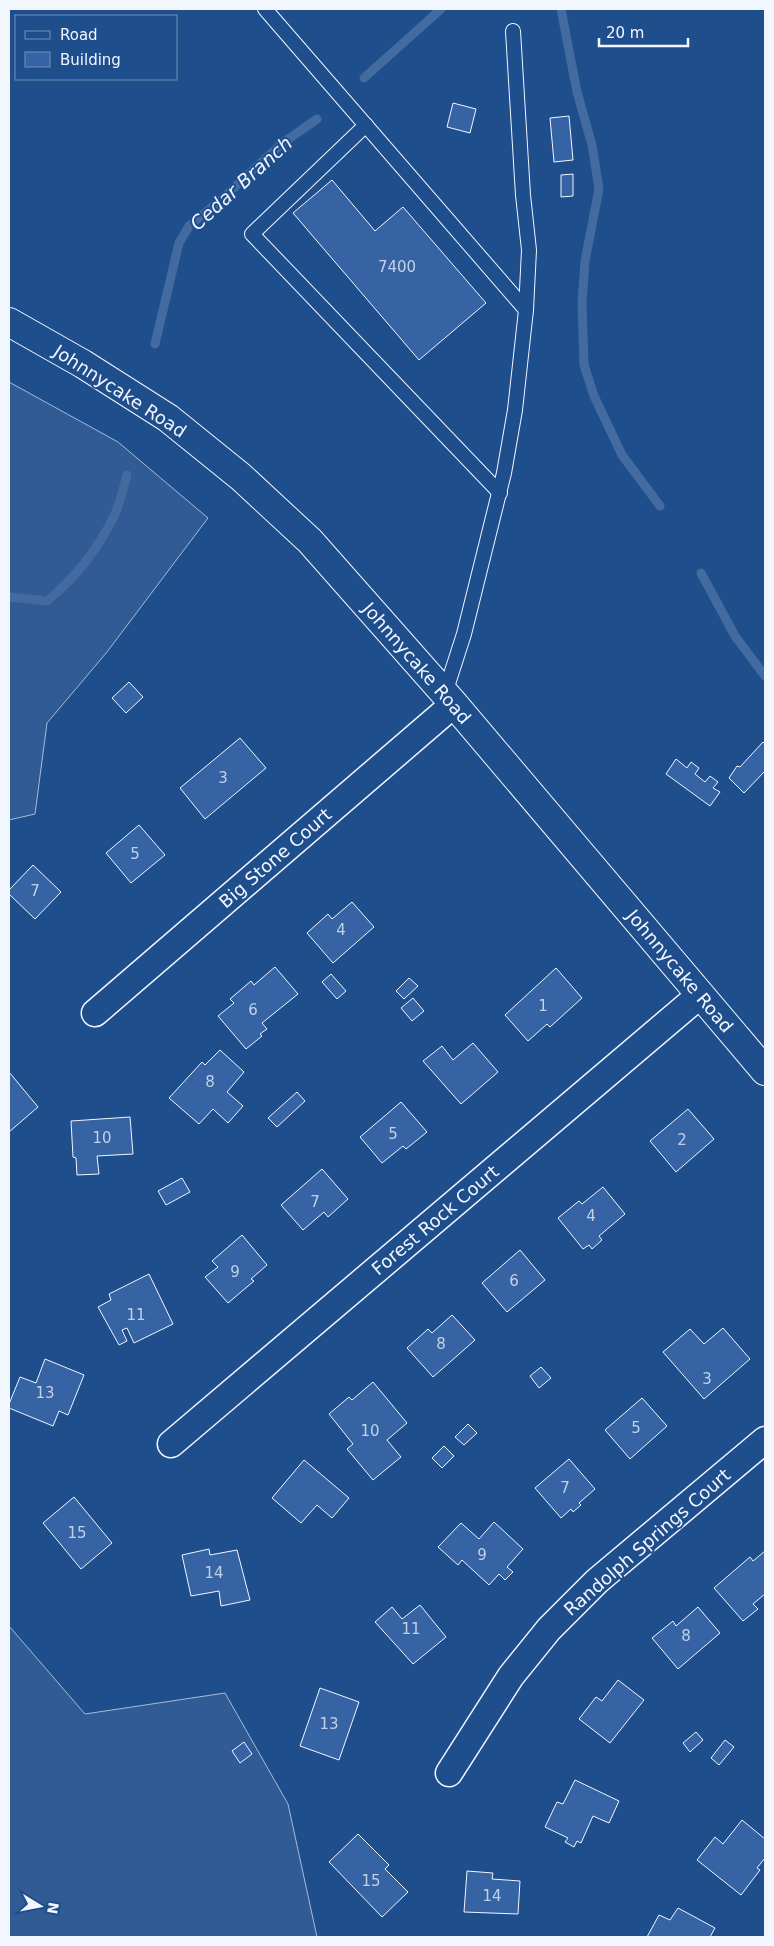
<svg xmlns="http://www.w3.org/2000/svg" width="774" height="1946" font-family="'DejaVu Sans',sans-serif">
	<style>
		.built { fill: #305b95; stroke: #a8bbd7 }
		.lines { fill: none; stroke-linecap: round; stroke-linejoin: round }
		.stream { stroke: #446ba0; stroke-width: 9 }
		.building { fill: #3563a3; stroke: #f2f6ff }
		.lane-casing { stroke: #f2f6ff; stroke-width: 16 }
		.street-casing { stroke: #f2f6ff; stroke-width: 29 }
		.secondary-casing { stroke: #f2f6ff; stroke-width: 30 }
		.lane { stroke: #1f4e8c; stroke-width: 14 }
		.street { stroke: #1f4e8c; stroke-width: 26 }
		.secondary { stroke: #1f4e8c; stroke-width: 28 }
		.labels { text-anchor: middle; dominant-baseline: central; stroke-width: 4; stroke-linejoin: round; paint-order: stroke }
		.number-label { font-size: 15px; fill: #c3d1e8 }
		.street-label { font-size: 18px; fill: #f2f6ff; stroke: #1f4e8c }
		.water-label { font-size: 19px; font-style: italic; fill: #f2f6ff; stroke: #1f4e8c }
	</style>
	<rect width="100%" height="100%" fill="#1f4e8c"/>
	<!-- built -->
	<g class="built">
		<path d="M9 382 118 442 208 518 107 652 47 723 35 814 9 820Z"/>
		<path d="M9 1626 85 1714 225 1693 288 1804 317 1937H9Z"/>
	</g>
	<g class="lines">
		<!-- stream -->
		<g class="stream">
			<path d="M561 9 577 92 592 145 599 189 585 261 582 303 584 365 594 396 622 455 660 506"/>
			<path d="M364 78 441 9"/>
			<path d="M155 344 179 243 189 226 224 197 280 145 317 119"/>
			<path d="M701 573 735 636 765 676"/>
			<path d="M9 597 47 601C75 578 98 549 114 516 120 504 123 489 127 475"/>
		</g>
	</g>
	<!-- building -->
	<g class="building">
		<path d="M453 103 476 109 470 133 447 127Z"/>
		<path d="M569 116 573 160 554 162 550 118Z"/>
		<path d="M573 174V196L561 197V175Z"/>
		<path d="M332 180 375 231 403 207 486 303 419 360 293 213Z"/>
		<path d="M129 682 143 697 126 713 112 698Z"/>
		<path d="M240 738 266 768 205 819 180 788Z"/>
		<path d="M763 742 765 744V771L744 793 729 778 737 766 740 767Z"/>
		<path d="M676 759 687 768 691 762 699 768 695 774 705 782 710 776 718 782 713 788 720 792 710 806 666 774Z"/>
		<path d="M139 825 165 855 131 883 106 853Z"/>
		<path d="M33 865 61 892 35 919 9 894V890Z"/>
		<path d="M352 902 374 927 333 963 307 933 328 914 332 919Z"/>
		<path d="M275 967 298 994 262 1023 267 1029 260 1034 262 1036 246 1049 218 1016 234 1003 230 999 251 981 254 985Z"/>
		<path d="M556 968 582 998 550 1027 547 1024 528 1041 505 1015Z"/>
		<path d="M331 974 346 991 337 999 322 982Z"/>
		<path d="M409 978 418 986 404 999 396 991Z"/>
		<path d="M413 998 424 1011 412 1021 401 1008Z"/>
		<path d="M473 1043 498 1072 461 1104 423 1061 442 1046 453 1060Z"/>
		<path d="M220 1050 244 1072 227 1092 243 1106 228 1123 213 1109 199 1124 169 1098 202 1062 205 1065Z"/>
		<path d="M9 1072 38 1107 9 1132Z"/>
		<path d="M297 1092 305 1101 277 1127 268 1118Z"/>
		<path d="M401 1102 427 1132 406 1149 403 1146 382 1163 360 1137Z"/>
		<path d="M688 1109 714 1139 676 1172 650 1141Z"/>
		<path d="M130 1117 133 1154 97 1156 99 1174 77 1175 76 1158 73 1157 71 1121Z"/>
		<path d="M322 1169 348 1199 328 1217 324 1212 303 1230 281 1205Z"/>
		<path d="M182 1178 190 1192 166 1205 158 1191Z"/>
		<path d="M603 1187 625 1214 599 1236 602 1240 592 1249 589 1245 583 1249 558 1218 579 1201 582 1204Z"/>
		<path d="M242 1235 267 1265 251 1279 254 1281 228 1303 205 1277 218 1267 212 1261Z"/>
		<path d="M520 1250 545 1280 507 1312 482 1283Z"/>
		<path d="M149 1274 173 1324 134 1343 127 1328 122 1330 127 1341 119 1345 98 1307 111 1300 109 1294Z"/>
		<path d="M452 1315 475 1340 433 1377 407 1348 428 1329 432 1333Z"/>
		<path d="M723 1328 750 1359 704 1399 663 1352 690 1329 704 1344Z"/>
		<path d="M45 1359 84 1375 68 1415 59 1411 53 1426 9 1408V1404L20 1377 36 1383Z"/>
		<path d="M541 1367 551 1378 539 1388 530 1376Z"/>
		<path d="M373 1382 407 1423 387 1440 401 1457 373 1480 347 1449 353 1444 329 1414 349 1397 352 1400Z"/>
		<path d="M642 1398 667 1426 630 1459 605 1430Z"/>
		<path d="M468 1424 477 1433 464 1445 455 1437Z"/>
		<path d="M444 1446 454 1456 442 1468 432 1458Z"/>
		<path d="M569 1459 595 1489 579 1503 581 1505 573 1512 571 1509 561 1518 535 1488Z"/>
		<path d="M304 1460 349 1498 332 1518 317 1505 301 1523 272 1498Z"/>
		<path d="M74 1497 112 1543 81 1569 43 1523Z"/>
		<path d="M494 1522 523 1549 507 1567 513 1572 505 1580 499 1574 489 1585 462 1560 458 1565 438 1547 461 1523 479 1539Z"/>
		<path d="M209 1549 210 1555 237 1550 250 1600 221 1606 219 1591 191 1596 182 1555Z"/>
		<path d="M765 1551V1594L753 1604 758 1609 743 1621 714 1588 750 1557 753 1561Z"/>
		<path d="M420 1605 446 1637 413 1664 375 1622 392 1607 402 1619Z"/>
		<path d="M698 1607 720 1633 678 1669 652 1638 673 1621 676 1626Z"/>
		<path d="M618 1680 644 1700 610 1743 579 1719 596 1697 602 1701Z"/>
		<path d="M320 1688 359 1702 339 1760 300 1746Z"/>
		<path d="M696 1732 703 1740 690 1752 683 1743Z"/>
		<path d="M725 1740 734 1747 719 1765 711 1758Z"/>
		<path d="M244 1742 252 1754 240 1763 232 1751Z"/>
		<path d="M575 1780 619 1801 609 1823 593 1816 581 1843 577 1841 574 1847 565 1842 568 1838 545 1827 557 1802 563 1804Z"/>
		<path d="M742 1820 765 1839V1858L757 1868 760 1870 741 1895 697 1860 715 1837 723 1844Z"/>
		<path d="M358 1834 389 1865 385 1869 408 1892 382 1917 329 1862Z"/>
		<path d="M467 1871 493 1873 492 1879 520 1881 518 1914 464 1912Z"/>
		<path d="M678 1908 715 1928 710 1937H647L659 1915 670 1920Z"/>
	</g>
	<g class="lines">
		<defs>
			<g id="lane">
				<path d="M265 9 526 310"/>
				<path d="M366 125 252 234 500 493"/>
				<path d="M445 693 464 634 504 473 515 410 526 310 529 250 523 195 513 31"/>
			</g>
			<g id="street">
				<path d="M95 1013 454 704"/>
				<path d="M171 1444 700 995"/>
				<path d="M449 1773 511 1676 549 1629 597 1581 765 1440"/>
			</g>
			<path id="secondary" d="M9 322 83 364 168 418 241 477 310 541 454 704 765 1071"/>
		</defs>
		<!-- lane casing -->
		<use href="#lane" class="lane-casing"/>
		<!-- street casing -->
		<use href="#street" class="street-casing"/>
		<!-- secondary casing -->
		<use href="#secondary" class="secondary-casing"/>
		<!-- lane -->
		<use href="#lane" class="lane"/>
		<!-- street -->
		<use href="#street" class="street"/>
		<!-- secondary -->
		<use href="#secondary" class="secondary"/>
	</g>
	<g class="labels">
		<!-- number labels -->
		<g class="number-label">
			<text x="397" y="267">7400</text>
			<text x="223" y="778">3</text>
			<text x="135" y="854">5</text>
			<text x="35" y="891">7</text>
			<text x="341" y="930">4</text>
			<text x="543" y="1006">1</text>
			<text x="253" y="1010">6</text>
			<text x="210" y="1082">8</text>
			<text x="393" y="1134">5</text>
			<text x="102" y="1138">10</text>
			<text x="682" y="1140">2</text>
			<text x="315" y="1202">7</text>
			<text x="591" y="1216">4</text>
			<text x="235" y="1272">9</text>
			<text x="514" y="1281">6</text>
			<text x="136" y="1315">11</text>
			<text x="441" y="1344">8</text>
			<text x="707" y="1379">3</text>
			<text x="45" y="1393">13</text>
			<text x="636" y="1428">5</text>
			<text x="370" y="1431">10</text>
			<text x="565" y="1488">7</text>
			<text x="77" y="1533">15</text>
			<text x="482" y="1555">9</text>
			<text x="214" y="1573">14</text>
			<text x="411" y="1629">11</text>
			<text x="686" y="1636">8</text>
			<text x="329" y="1724">13</text>
			<text x="371" y="1881">15</text>
			<text x="492" y="1896">14</text>
		</g>
		<!-- street labels -->
		<g class="street-label">
			<text transform="translate(120 391) rotate(33)">Johnnycake Road</text>
			<text transform="translate(417 663) rotate(49)">Johnnycake Road</text>
			<text transform="translate(275 858) rotate(-41)">Big Stone Court</text>
			<text transform="translate(680 971) rotate(50)">Johnnycake Road</text>
			<text transform="translate(435 1220) rotate(-40)">Forest Rock Court</text>
			<text transform="translate(647 1542) rotate(-41)">Randolph Springs Court</text>
		</g>
		<!-- water labels -->
		<g class="water-label">
			<text transform="translate(241 183) rotate(-42)">Cedar Branch</text>
		</g>
	</g>
	<!-- border -->
	<rect width="774" height="1946" fill="none" stroke="#f2f6ff" stroke-width="20"/>
	<!-- legend -->
	<rect x="15" y="15" width="162" height="65" fill="#1f4e8c" stroke="#7391ba"/>
	<rect x="25" y="31" width="25" height="8" fill="#1f4e8c" stroke="#7391ba"/>
	<text x="60" y="40" font-size="15" fill="#f2f6ff">Road</text>
	<rect x="25" y="52" width="25" height="15" fill="#3563a3" stroke="#7391ba"/>
	<text x="60" y="65" font-size="15" fill="#f2f6ff">Building</text>
	<!-- north arrow -->
	<g transform="translate(40 1906) rotate(100)" stroke="#1f4e8c" stroke-width="4" paint-order="stroke">
	<path d="M0-4L9 19L0 12L-9 19Z" fill="#f2f6ff"/>
	<text y="-8" font-size="14" font-weight="bold" text-anchor="middle" fill="#f2f6ff">N</text>
	</g>
	<!-- scale -->
	<path d="M599 38v8h89v-8" fill="none" stroke="#f2f6ff" stroke-width="2.5"/>
	<text x="606" y="38" font-size="15" fill="#f2f6ff" stroke="#1f4e8c" stroke-width="4" paint-order="stroke">20 m</text>
</svg>
